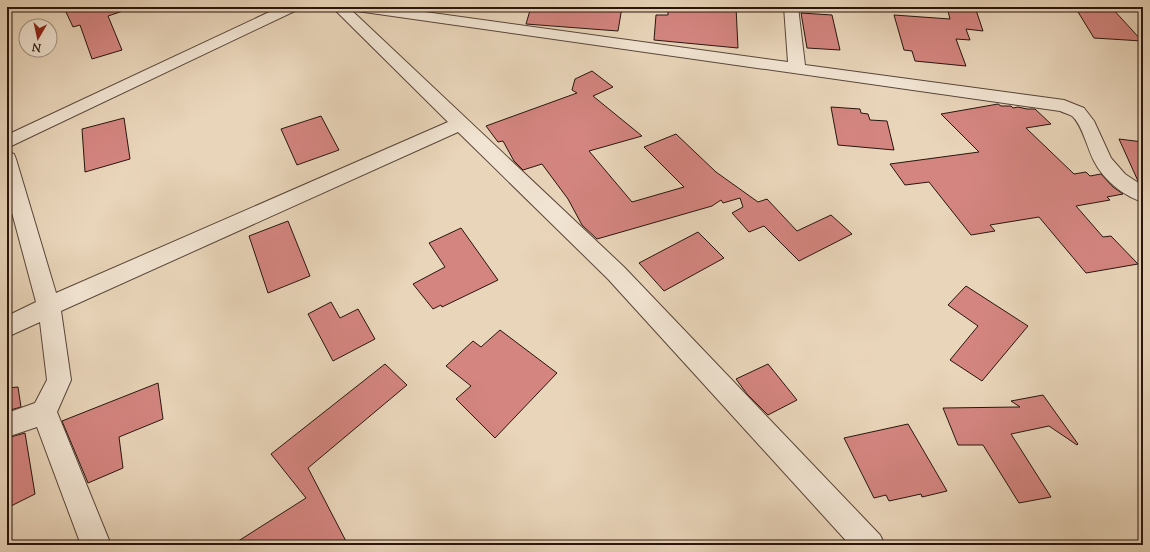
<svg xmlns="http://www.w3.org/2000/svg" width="1150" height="552" font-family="'Sorts Mill Goudy',serif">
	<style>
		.building { fill: #d48580; stroke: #28150d }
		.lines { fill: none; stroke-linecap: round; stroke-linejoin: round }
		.street-casing { stroke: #584538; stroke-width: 2 }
		.street { fill: #f1e4d2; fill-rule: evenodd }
	</style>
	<rect width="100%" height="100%" fill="#e9d5ba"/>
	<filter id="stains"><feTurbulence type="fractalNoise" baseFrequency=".005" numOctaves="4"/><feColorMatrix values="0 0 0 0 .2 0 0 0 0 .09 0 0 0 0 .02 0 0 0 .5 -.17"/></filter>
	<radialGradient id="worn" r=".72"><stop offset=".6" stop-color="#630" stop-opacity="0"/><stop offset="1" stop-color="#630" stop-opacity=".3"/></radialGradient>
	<!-- building -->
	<g class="building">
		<path d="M73 7H122L123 11 108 16 122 50 92 59 80 25 73 27 65 10Z"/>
		<path d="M531 7H622L618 31 526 24Z"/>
		<path d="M668 7 702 9V7H736L738 48 654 40 656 15H668Z"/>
		<path d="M947 7H975L983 31 966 29 970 40 956 39 966 66 915 61 912 51 904 50 894 15 950 19Z"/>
		<path d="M1075 7H1111L1142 41 1094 38Z"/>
		<path d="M801 13 832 15 840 50 807 48Z"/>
		<path d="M592 71 613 87 593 96 642 136 589 151 632 202 684 187 644 147 676 134 716 172 758 202 767 199 797 231 831 215 852 234 799 261 764 226 749 232 732 213 743 207 740 198 723 203 721 200 712 206 597 239 582 225 568 199 542 164 523 170 514 161 503 141 498 142 486 126 577 93 572 90 575 79Z"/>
		<path d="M998 104 1001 106H1011L1013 108 1018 107 1027 109H1035L1051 124 1026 128 1074 174 1086 172 1090 176 1101 174 1113 187 1123 194 1107 197 1110 200 1076 206 1103 237 1111 236 1138 264 1086 273 1039 217 990 225 995 231 971 235 929 182 905 185 890 164 979 152 941 114Z"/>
		<path d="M831 107 860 109 861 113 868 114 870 120 887 121 894 150 838 145Z"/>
		<path d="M321 116 339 150 297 165 281 129Z"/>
		<path d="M124 118 130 159 85 172 82 129Z"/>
		<path d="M1119 139 1143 142V184L1138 181Z"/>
		<path d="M288 221 310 276 268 293 249 236Z"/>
		<path d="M461 228 498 280 442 307 441 305 433 309 413 284 445 267 429 243Z"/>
		<path d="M698 232 724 258 664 291 639 263Z"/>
		<path d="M966 286 1028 326 982 381 950 360 978 326 948 305Z"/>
		<path d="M331 302 340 318 358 309 375 339 333 361 308 314Z"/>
		<path d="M500 330 557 373 495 438 456 399 471 386 446 366 473 341 481 347Z"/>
		<path d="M385 364 407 385 308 468 348 545H232L306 498 271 454Z"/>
		<path d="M768 364 797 400 768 415 747 394 736 379Z"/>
		<path d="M158 383 163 419 119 437 123 468 88 483 62 421Z"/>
		<path d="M18 387 21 407 7 411V388Z"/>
		<path d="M1043 395 1078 444 1077 445 1049 426 1011 434 1051 497 1019 503 983 445H958L943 408 1020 407 1011 401Z"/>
		<path d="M908 424 947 491 922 497 921 494 889 501 886 495 874 498 844 438Z"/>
		<path d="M25 433 35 494 7 508V438Z"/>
	</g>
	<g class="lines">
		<defs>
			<g id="street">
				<path d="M7 7H15L13 10 8 11Z"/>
				<path d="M280 7H299L297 10 7 148V135Z"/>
				<path d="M332 7H348L624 267 880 535 885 545H850L608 279 458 132 61 311 71 380 57 412 111 545H81L37 427 7 437V413L35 403 47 380 40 322 7 337V316L36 302 7 194V152L14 154 16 159 56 293 448 122Z"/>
				<path d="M350 7H389L788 62 784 7H798L805 65 1064 100 1084 108 1094 121 1111 158 1125 174 1143 186V202C1123 196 1103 179 1094 161 1088 150 1082 124 1072 116 1069 114 1064 113 1060 111L357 11 352 10Z"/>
			</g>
		</defs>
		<!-- street casing -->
		<use href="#street" class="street-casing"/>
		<!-- street -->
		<use href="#street" class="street"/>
	</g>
	<!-- margin -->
	<rect width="1150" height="552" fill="none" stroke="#e9d5ba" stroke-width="24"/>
	<rect x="8" y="8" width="1134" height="536" fill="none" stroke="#28150d" stroke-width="2"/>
	<rect x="12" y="12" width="1126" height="528" fill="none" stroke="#28150d"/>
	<!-- north arrow -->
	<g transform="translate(38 38) rotate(189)"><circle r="19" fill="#f1e4d2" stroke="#a19183"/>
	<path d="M0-3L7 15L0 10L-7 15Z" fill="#8f2418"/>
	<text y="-6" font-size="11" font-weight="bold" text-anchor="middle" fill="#28150d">N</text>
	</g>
	<rect width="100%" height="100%" filter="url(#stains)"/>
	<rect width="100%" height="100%" fill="url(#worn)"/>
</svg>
